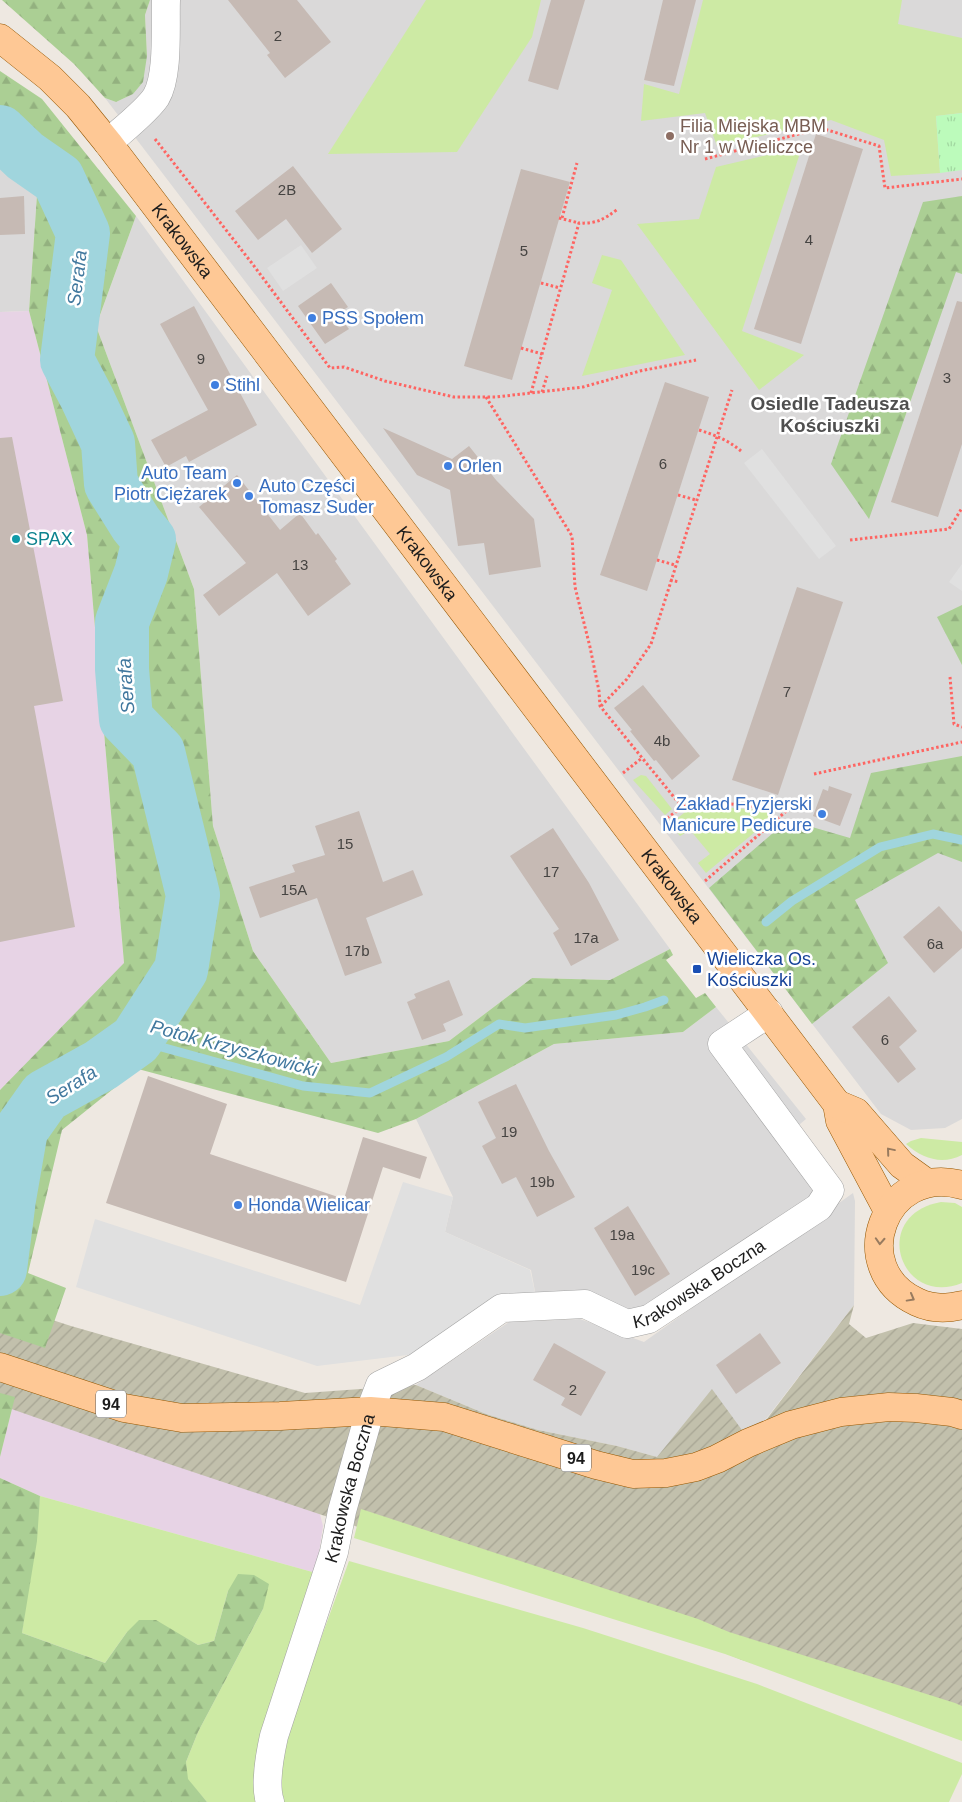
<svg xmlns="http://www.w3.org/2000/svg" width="962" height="1802" font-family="Arial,sans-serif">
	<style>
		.residential { fill: #dad9d9 }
		.industrial { fill: #e7d3e5 }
		.construction { fill: url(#construction-furrows) }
		.grass { fill: #cdeaa4 }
		.forest { fill: url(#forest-firs) }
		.park { fill: url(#park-tufts) }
		.parking { fill: #e0e0e0 }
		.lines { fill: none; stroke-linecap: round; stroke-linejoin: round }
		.stream { stroke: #a0d5dd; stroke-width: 9 }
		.river { stroke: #a0d5dd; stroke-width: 54 }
		.building { fill: #c6bab4 }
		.minor-casing { stroke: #a3a3a3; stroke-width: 29 }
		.major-casing { stroke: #945600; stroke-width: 29 }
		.path { stroke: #fe6562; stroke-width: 3; stroke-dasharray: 2.5 2.5; stroke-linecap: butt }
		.minor { stroke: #fff; stroke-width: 28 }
		.major { stroke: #fec895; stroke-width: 28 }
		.oneway { stroke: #987b5f }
		.education-dot { fill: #8d6e63; stroke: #fff; stroke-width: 2 }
		.shop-dot { fill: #3f7fe0; stroke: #fff; stroke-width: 2 }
		.culture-dot { fill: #0f9aa8; stroke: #fff; stroke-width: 2 }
		.transit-dot { fill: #1a4fb4; stroke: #fff; stroke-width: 2 }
		.labels { text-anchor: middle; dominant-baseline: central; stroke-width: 5; stroke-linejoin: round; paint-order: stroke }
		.number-label { font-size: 15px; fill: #464442 }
		.shield { fill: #fff; stroke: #606060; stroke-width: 1 }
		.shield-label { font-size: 16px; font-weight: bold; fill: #1c1c1c }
		.education-label { font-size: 18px; fill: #785e54; stroke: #fff; text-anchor: start }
		.street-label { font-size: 18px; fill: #1c1c1c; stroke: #fff }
		.shop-label { font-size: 18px; fill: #366cbe; stroke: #fff; text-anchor: start }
		.culture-label { font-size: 18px; fill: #0d838f; stroke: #fff; text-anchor: start }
		.transit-label { font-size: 18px; fill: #164399; stroke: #fff; text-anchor: start }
		.water-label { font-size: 19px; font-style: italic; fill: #41789e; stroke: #fff }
		.neighbourhood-label { font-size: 19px; font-weight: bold; fill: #4f4f4f; stroke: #fff }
	</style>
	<defs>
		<pattern id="construction-furrows" width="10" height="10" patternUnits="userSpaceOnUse" patternTransform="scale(1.25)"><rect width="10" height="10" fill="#c2c0ac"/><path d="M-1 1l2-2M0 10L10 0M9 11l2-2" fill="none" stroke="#a6a493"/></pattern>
		<pattern id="forest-firs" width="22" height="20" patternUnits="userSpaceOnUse" patternTransform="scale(1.25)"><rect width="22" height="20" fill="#abcf94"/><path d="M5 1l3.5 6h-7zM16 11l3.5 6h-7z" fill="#93b17f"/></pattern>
		<pattern id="park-tufts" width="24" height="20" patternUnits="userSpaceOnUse" patternTransform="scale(1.25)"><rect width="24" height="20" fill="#bcfbbb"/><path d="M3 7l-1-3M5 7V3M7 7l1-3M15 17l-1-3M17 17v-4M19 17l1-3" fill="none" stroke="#a1d7a0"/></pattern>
	</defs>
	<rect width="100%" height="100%" fill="#eee8e1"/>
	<!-- residential -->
	<g class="residential">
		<path d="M150 0H962V1119L945 1128 911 1130 881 1114 105 98 116 102 133 94 147 56 145 15Z"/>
		<path d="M0 160 37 195 29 311 0 312Z"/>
		<path d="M136 216 670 949 610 980 532 978 449 1041 331 1063 253 951 213 826 194 589 96 326Z"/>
		<path d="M716 1007 806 1119 793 1130 825 1183 812 1202 643 1312 536 1297 531 1270 445 1232 453 1197 416 1119 554 1044 683 1032Z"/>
		<path d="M853 1193 855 1201 854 1305 749 1441 657 1457 617 1446 538 1430 486 1414 416 1385 509 1322 580 1319 644 1342Z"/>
	</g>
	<!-- industrial -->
	<g class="industrial">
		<path d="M29 311 87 535 124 964 0 1090V312Z"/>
		<path d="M15 1397 316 1499 323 1526 316 1573 40 1496 0 1478V1457Z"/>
	</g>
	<!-- construction -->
	<path class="construction" d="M0 1303 71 1326 305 1393 416 1385 486 1414 538 1430 617 1446 657 1457 712 1389 750 1441 854 1305 849 1324 866 1338 913 1323 962 1329V1728L742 1660 670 1631 169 1464 0 1405Z"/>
	<!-- grass -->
	<g class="grass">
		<path d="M426 0H541L532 37 457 152 328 154Z"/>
		<path d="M703 0H902L898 24 962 38V113L936 116 940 173 891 176 884 140 831 120 717 146 705 113 641 121 644 84 679 94Z"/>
		<path d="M802 147 742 331 804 355 759 390 637 224 699 219 716 167Z"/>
		<path d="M602 255 621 260 685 355 582 376 612 290 592 283Z"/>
		<path d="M641 775 646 776 672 809 665 815 633 780Z"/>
		<path d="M694 805 770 811 774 816 706 873 698 863 710 854 690 830 680 836 670 824Z"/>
		<path d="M921 1138 962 1142V1155C942 1165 923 1159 906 1144L911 1141Z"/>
		<path d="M941 1202 955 1203 962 1207V1283C900 1308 869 1215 941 1202Z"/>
		<path d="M40 1496 316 1573 260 1802H207L187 1779 186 1762 198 1732 263 1609 228 1591 214 1641 198 1645 184 1637 127 1632 105 1663 22 1633Z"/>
		<path d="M361 1509 698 1619 729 1632 955 1703 962 1706V1741L725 1654 354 1538Z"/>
		<path d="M349 1561 583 1628 757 1684 962 1763V1774L949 1802H278L275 1792 293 1716Z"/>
	</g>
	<!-- forest -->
	<g class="forest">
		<path d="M2 0H150L145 15 147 56 143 82 133 94 116 102 105 98 74 64Z"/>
		<path d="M0 71 42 99 136 216 96 326 194 589 213 826 253 951 331 1063 449 1041 532 978 610 980 670 949 673 955 666 960 696 998 705 993 716 1007 683 1032 554 1044 416 1119 378 1133 138 1069 62 1130 28 1273 66 1288 45 1348 0 1333V1090L124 963 87 535 29 311 37 195 0 161Z"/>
		<path d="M962 196V274L956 272 869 519 831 464 923 202Z"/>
		<path d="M962 605V665L937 617Z"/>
		<path d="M962 756V862L938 853 855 900 888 963 812 1024 709 888 788 820 850 838 871 773Z"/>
		<path d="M0 1393 15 1397 0 1457Z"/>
		<path d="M0 1478 40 1496 37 1541 22 1633 105 1663 127 1632 139 1620H156L198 1645 214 1641 228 1591 238 1574 254 1575 269 1584 263 1609 198 1732 186 1762 188 1779 207 1802H0Z"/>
	</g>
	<!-- park -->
	<path class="park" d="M962 113V170L940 173 936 116Z"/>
	<!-- parking -->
	<g class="parking">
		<path d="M301 245 317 268 283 291 267 268Z"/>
		<path d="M762 449 836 546 819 559 744 463Z"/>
		<path d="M962 564V591L949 582Z"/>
		<path d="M403 1182 453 1197 445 1232 530 1270 536 1297 416 1354 317 1366 76 1287 95 1219 360 1305Z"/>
	</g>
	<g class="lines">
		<!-- stream -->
		<g class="stream">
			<path d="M766 922 792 901 880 847 933 834 962 840"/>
			<path d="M136 1040 303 1086 370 1093 446 1057 499 1024 525 1028 616 1015 645 1007 664 1000"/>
		</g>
		<!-- river -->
		<path class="river" d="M0 132 25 156 58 179 83 233 67 360 87 398 108 443 111 484 136 524 149 540 141 573 122 622V669L126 719 158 752 193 895 181 970 136 1040 101 1065 45 1096 21 1130 9 1199 0 1269"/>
	</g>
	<!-- building -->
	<g class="building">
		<path d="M228 0H297L331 42 285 78 267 55 270 53Z"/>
		<path d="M551 0H585L558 90 528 81Z"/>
		<path d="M663 0H696L674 86 644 80Z"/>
		<path d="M816 134 863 149 801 344 754 329Z"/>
		<path d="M293 166 342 229 312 253 286 219 258 240 235 211Z"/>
		<path d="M521 169 570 182 512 380 464 366Z"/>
		<path d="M24 196 25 234 0 235V198Z"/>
		<path d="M331 283 348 307 337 314 349 329 325 344 298 306Z"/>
		<path d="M957 301 962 302V444L938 517 891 502Z"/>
		<path d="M194 306 257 425 189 462 186 456 166 467 151 440 208 410 160 324Z"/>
		<path d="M665 382 709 397 647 591 600 575Z"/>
		<path d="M383 428 452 459 469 446 496 480 534 519 541 567 489 575 484 543 458 546 450 490 417 475Z"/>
		<path d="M12 437 63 701 34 706 75 927 0 942V438Z"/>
		<path d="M237 475 280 530 300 513 316 535 318 533 337 559 335 561 351 584 308 616 277 573 219 616 203 595 246 563 199 507Z"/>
		<path d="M797 587 843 602 778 795 732 780Z"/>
		<path d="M643 685 700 756 672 780 656 760 654 761 630 731 632 730 614 708Z"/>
		<path d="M829 786 852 794 840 826 813 816 823 789 828 791Z"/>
		<path d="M359 811 383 882 413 870 423 895 366 918 382 963 345 976 317 898 260 918 249 887 295 872 292 865 325 855 315 826Z"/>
		<path d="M553 828 589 883 619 940 571 966 553 933 559 929 510 856Z"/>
		<path d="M939 906 962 932V948L934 973 903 937Z"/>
		<path d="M449 980 463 1015 443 1024 446 1031 422 1040 407 1002 416 998 414 994Z"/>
		<path d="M889 996 917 1031 899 1047 916 1069 898 1083 852 1027Z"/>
		<path d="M148 1076 227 1104 210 1154 344 1199 363 1137 427 1157 420 1179 383 1167 346 1282 106 1203Z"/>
		<path d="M516 1084 549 1151 575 1197 537 1217 516 1177 502 1184 482 1146 496 1138 478 1102Z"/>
		<path d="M628 1206 670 1274 635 1296 594 1228Z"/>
		<path d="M760 1333 781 1363 736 1394 716 1365Z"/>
		<path d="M554 1343 606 1372 581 1416 561 1405 565 1398 533 1380Z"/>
	</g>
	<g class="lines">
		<defs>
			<g id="minor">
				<path d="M108 143C121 131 147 111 156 97 169 75 165 26 166 0"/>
				<path id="s1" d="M270 1802C264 1784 270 1754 274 1736L334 1552 342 1511 370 1411 380 1385 417 1367 502 1308 585 1304 627 1324 649 1319 819 1207 830 1190 722 1044 769 1013"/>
			</g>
			<g id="major">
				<path id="s2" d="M0 38 50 78 78 106 108 143 837 1104 840 1121 888 1211"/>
				<path d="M837 1104 856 1112 902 1165 927 1183"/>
				<path d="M962 1185C884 1163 845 1269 917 1302 932 1309 947 1309 962 1305"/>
				<path d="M0 1367 124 1408 182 1418 280 1416 370 1411 444 1417 596 1465 633 1474 666 1473 696 1467 717 1459 748 1443 791 1425 841 1412 889 1407 916 1408 952 1412 962 1415"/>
			</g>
		</defs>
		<!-- minor casing -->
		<use href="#minor" class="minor-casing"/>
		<!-- major casing -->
		<use href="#major" class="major-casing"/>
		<!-- path -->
		<g class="path">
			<path d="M155 139 251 262 330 368 344 367 385 381 454 397H496L583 387 640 371 696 360"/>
			<path d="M705 159 821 128 879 146 885 188 962 179"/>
			<path d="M559 218 579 223"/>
			<path d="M562 218 577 163"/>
			<path d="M541 283 560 288"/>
			<path d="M521 348 542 354"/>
			<path d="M542 392 547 376"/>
			<path d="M531 393 579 223C597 224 604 219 618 209"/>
			<path d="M486 397 572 536 575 587 590 647 599 691 600 706 682 807"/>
			<path d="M699 430C715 435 728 440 741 451"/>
			<path d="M678 495 696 500"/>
			<path d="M850 540 949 529 962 508"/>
			<path d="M657 560 675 565"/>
			<path d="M670 580 679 582"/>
			<path d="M950 677 954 724 962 727"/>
			<path d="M601 706 627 679 651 644 732 390"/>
			<path d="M623 773 642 758"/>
			<path d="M814 774 962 742"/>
			<path d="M663 821 692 800 772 808 791 807"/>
			<path d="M705 881 791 807 802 806"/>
		</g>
		<!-- minor -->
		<use href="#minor" class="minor"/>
		<!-- major -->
		<use href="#major" class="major"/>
	</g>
	<!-- one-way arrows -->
	<defs><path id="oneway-chevron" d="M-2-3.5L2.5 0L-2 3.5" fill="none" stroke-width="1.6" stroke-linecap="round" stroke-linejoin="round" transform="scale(1.25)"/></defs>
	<g class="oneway">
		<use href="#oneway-chevron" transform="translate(890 1151) rotate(-130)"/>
		<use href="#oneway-chevron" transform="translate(880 1241) rotate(93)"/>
		<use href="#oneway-chevron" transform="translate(911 1298) rotate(29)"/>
	</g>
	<!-- markers -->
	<circle class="education-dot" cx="670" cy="136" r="5"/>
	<g class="shop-dot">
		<circle cx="312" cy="318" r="5"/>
		<circle cx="215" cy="385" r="5"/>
		<circle cx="448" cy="466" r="5"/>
		<circle cx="237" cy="483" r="5"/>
		<circle cx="249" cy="496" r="5"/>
		<circle cx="822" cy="814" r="5"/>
		<circle cx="238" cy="1205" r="5"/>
	</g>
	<circle class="culture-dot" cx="16" cy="539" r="5"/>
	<rect class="transit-dot" x="692" y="964" width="10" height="10" rx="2.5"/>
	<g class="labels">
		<!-- number labels -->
		<g class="number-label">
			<text x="278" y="35">2</text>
			<text x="287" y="189">2B</text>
			<text x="809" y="239">4</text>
			<text x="524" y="250">5</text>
			<text x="201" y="358">9</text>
			<text x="947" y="377">3</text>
			<text x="663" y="463">6</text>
			<text x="300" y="564">13</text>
			<text x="787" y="691">7</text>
			<text x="662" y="740">4b</text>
			<text x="345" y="843">15</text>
			<text x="551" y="871">17</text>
			<text x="294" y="889">15A</text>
			<text x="586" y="937">17a</text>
			<text x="935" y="943">6a</text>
			<text x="357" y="950">17b</text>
			<text x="885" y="1039">6</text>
			<text x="509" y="1131">19</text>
			<text x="542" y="1181">19b</text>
			<text x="622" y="1234">19a</text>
			<text x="643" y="1269">19c</text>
			<text x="573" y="1389">2</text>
		</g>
		<!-- shield labels -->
		<g class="shield">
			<rect x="96" y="1390.5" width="30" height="27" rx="4"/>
			<rect x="561" y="1444.5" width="30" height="27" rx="4"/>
		</g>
		<g class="shield-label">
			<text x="111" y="1404">94</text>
			<text x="576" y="1458">94</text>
		</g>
		<!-- education labels -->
		<g class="education-label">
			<text x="680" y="126">Filia Miejska MBM<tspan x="680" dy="21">Nr 1 w Wieliczce</tspan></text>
		</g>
		<!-- street labels -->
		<g class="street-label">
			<text stroke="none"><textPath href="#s2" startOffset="274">Krakowska</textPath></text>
			<text stroke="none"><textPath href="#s2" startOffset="679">Krakowska</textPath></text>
			<text stroke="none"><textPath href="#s2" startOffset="1084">Krakowska</textPath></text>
			<text stroke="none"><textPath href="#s1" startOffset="791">Krakowska Boczna</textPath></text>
			<text stroke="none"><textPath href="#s1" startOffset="326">Krakowska Boczna</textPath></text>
		</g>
		<!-- shop labels -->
		<g class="shop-label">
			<text x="322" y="318">PSS Społem</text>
			<text x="225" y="385">Stihl</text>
			<text x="458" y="466">Orlen</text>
			<text x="227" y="473" text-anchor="end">Auto Team<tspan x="227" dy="21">Piotr Ciężarek</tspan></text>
			<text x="259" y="486">Auto Części<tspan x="259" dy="21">Tomasz Suder</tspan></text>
			<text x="812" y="804" text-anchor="end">Zakład Fryzjerski<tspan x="812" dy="21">Manicure Pedicure</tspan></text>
			<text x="248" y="1205">Honda Wielicar</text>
		</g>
		<!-- culture labels -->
		<g class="culture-label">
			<text x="26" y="539">SPAX</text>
		</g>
		<!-- transit labels -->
		<g class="transit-label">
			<text x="707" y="959">Wieliczka Os.<tspan x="707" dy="21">Kościuszki</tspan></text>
		</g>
		<!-- water labels -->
		<g class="water-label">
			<text transform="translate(77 278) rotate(-83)">Serafa</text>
			<text transform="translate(126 686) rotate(-94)">Serafa</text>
			<text transform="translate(234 1048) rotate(15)">Potok Krzyszkowicki</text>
			<text transform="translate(71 1085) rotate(-32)">Serafa</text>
		</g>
		<!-- neighbourhood labels -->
		<g class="neighbourhood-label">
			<text x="830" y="403">Osiedle Tadeusza<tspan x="830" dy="22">Kościuszki</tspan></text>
		</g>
	</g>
</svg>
